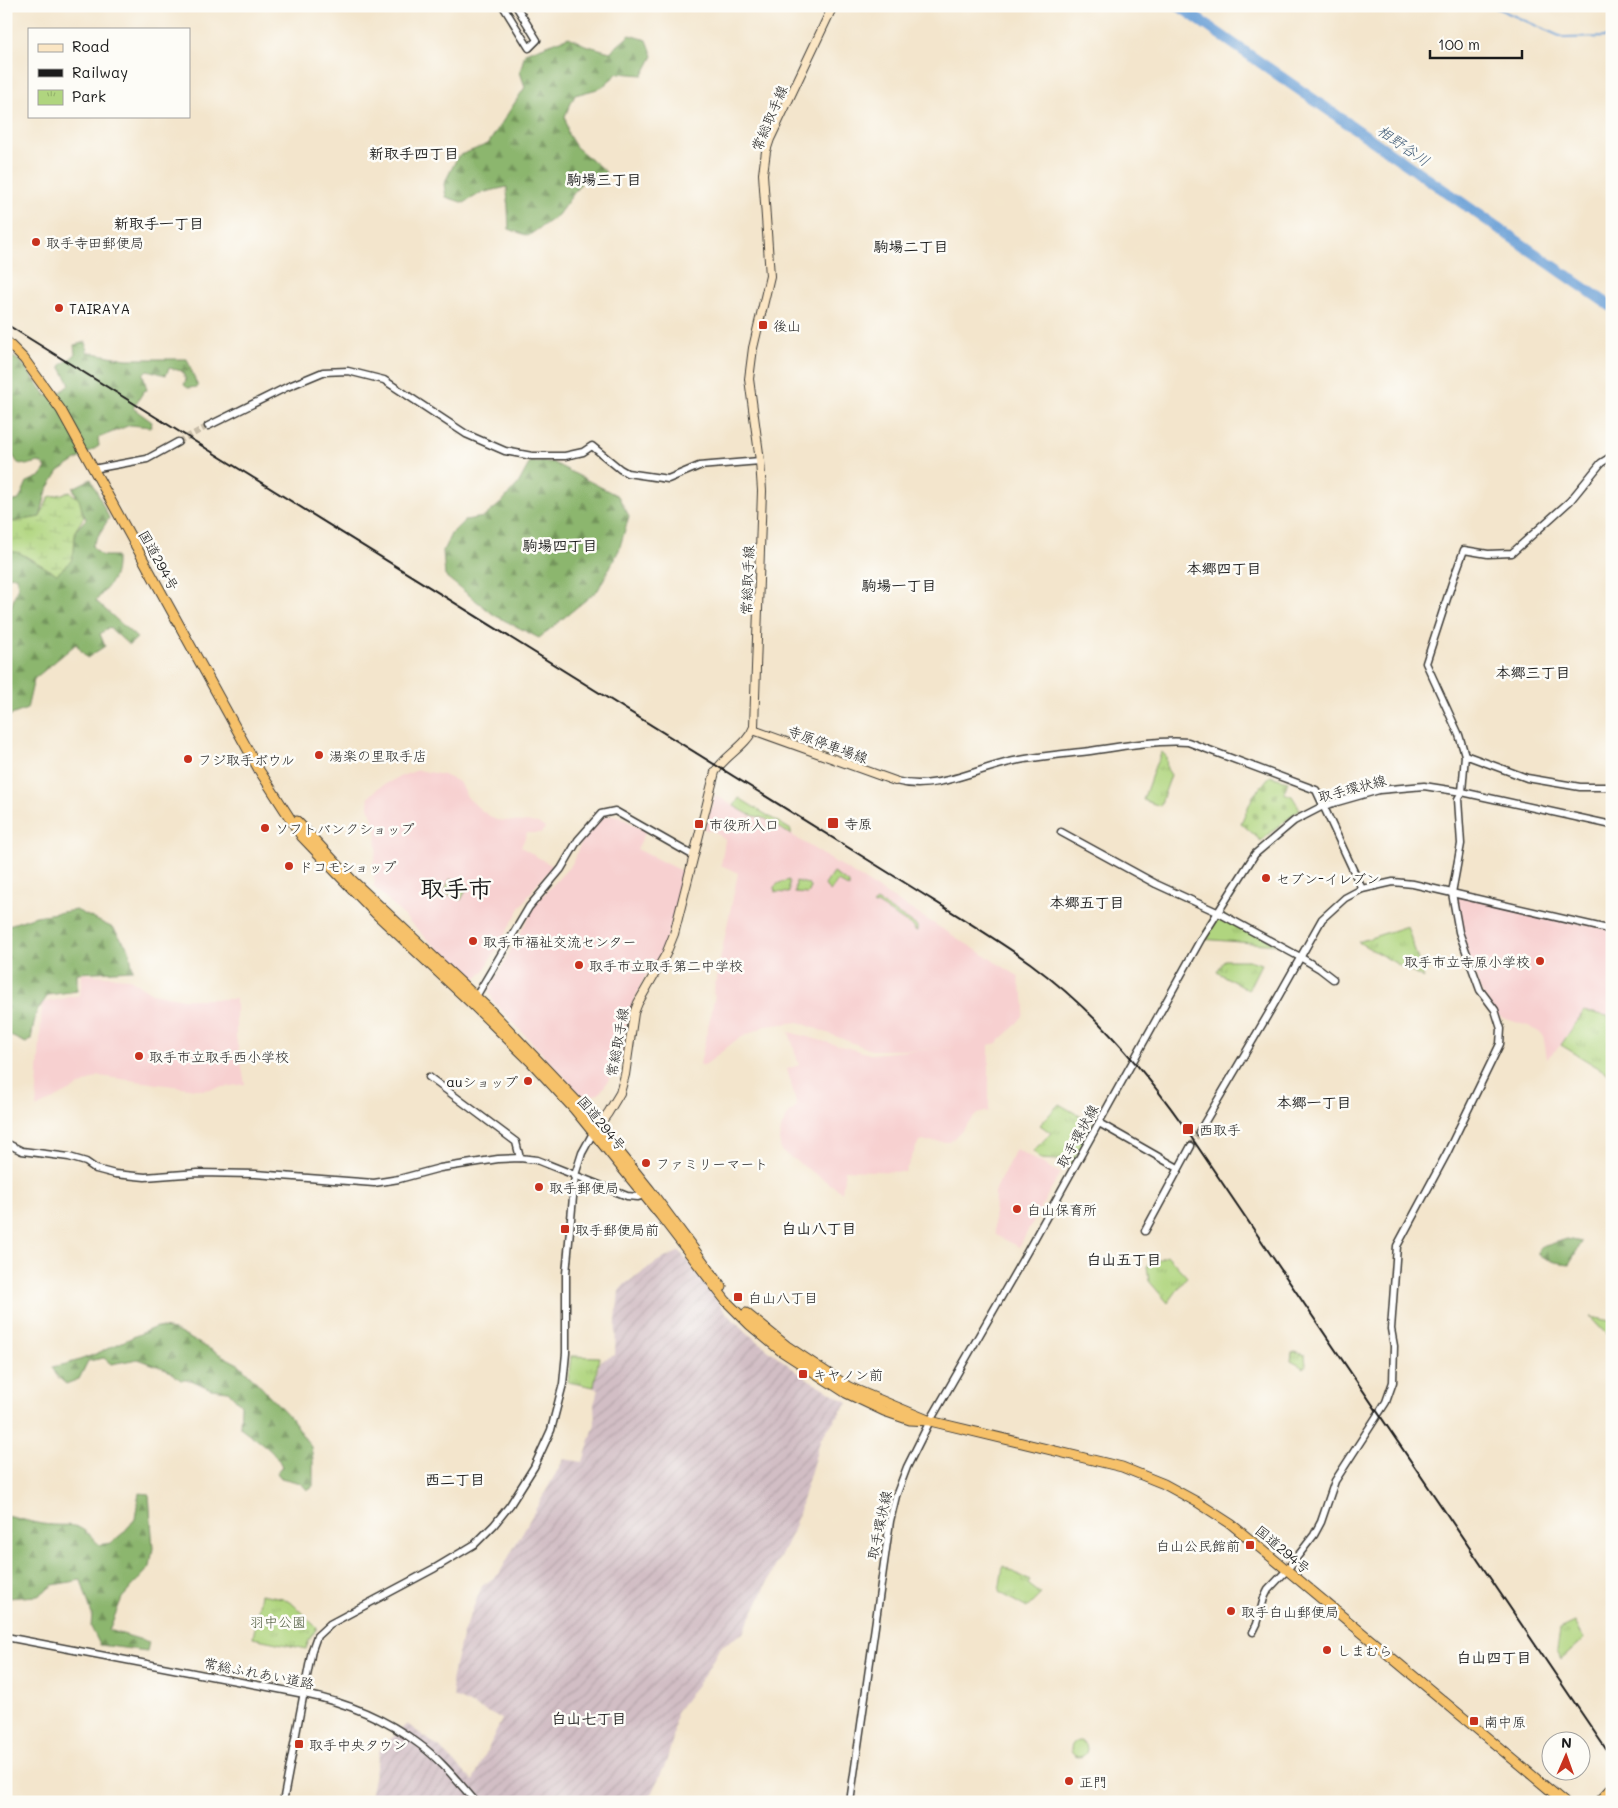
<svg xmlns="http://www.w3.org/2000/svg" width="1618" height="1808" font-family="Mali,'Klee One',sans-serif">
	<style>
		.built { fill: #f7d0d0 }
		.industrial { fill: url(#industrial-furrows) }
		.grass { fill: #b0d57f; stroke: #66784e }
		.forest { fill: url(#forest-firs); stroke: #546945 }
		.wetland { fill: url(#wetland-marsh); stroke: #66784e }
		.cemetery { fill: url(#cemetery-stones); stroke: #66784e }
		.park { fill: url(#park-tufts); stroke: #66784e }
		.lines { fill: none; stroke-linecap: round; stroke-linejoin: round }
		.stream { stroke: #689ed5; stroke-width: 2 }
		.river { stroke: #689ed5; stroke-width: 11 }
		.tertiary-tunnel { stroke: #c8bda9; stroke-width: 6; stroke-dasharray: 6 3; stroke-linecap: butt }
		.tertiary-casing { stroke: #3c3a36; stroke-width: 9 }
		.secondary-casing { stroke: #3c3a36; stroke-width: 10 }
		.trunk-casing { stroke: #3c3a36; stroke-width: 11 }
		.tertiary { stroke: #fff; stroke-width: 6 }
		.secondary { stroke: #fbe6c4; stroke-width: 8 }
		.trunk { stroke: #f6c16b; stroke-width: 9 }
		.rail { stroke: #1c1c1c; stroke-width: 2 }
		.poi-dot { fill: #c8321e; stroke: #fdfcf7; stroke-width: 2 }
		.labels { text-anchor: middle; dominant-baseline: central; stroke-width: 5; stroke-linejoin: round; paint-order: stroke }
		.street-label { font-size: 14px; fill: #1c1c1c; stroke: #fdfcf7 }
		.poi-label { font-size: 14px; fill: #1c1c1c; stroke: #fdfcf7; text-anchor: start }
		.park-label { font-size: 14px; fill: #505d3f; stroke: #fdfcf7 }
		.water-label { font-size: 15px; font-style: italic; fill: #425d78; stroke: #fdfcf7 }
		.neighbourhood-label { font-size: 15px; font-weight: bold; fill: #1c1c1c; stroke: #fdfcf7 }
		.town-label { font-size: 24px; font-weight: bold; fill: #1c1c1c; stroke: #fdfcf7 }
	</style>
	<defs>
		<pattern id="industrial-furrows" width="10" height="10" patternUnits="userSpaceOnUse" patternTransform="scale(1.25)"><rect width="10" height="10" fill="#d2bec5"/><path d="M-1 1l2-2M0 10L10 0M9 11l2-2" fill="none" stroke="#b4a3a9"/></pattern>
		<pattern id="forest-firs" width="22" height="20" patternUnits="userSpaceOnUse" patternTransform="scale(1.25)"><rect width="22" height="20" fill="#8cb66e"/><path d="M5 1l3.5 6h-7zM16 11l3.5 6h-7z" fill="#72935a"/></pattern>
		<pattern id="wetland-marsh" width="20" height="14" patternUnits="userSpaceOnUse" patternTransform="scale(1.25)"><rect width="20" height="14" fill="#b0d57f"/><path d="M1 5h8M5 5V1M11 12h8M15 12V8" fill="none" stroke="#97b66d"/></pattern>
		<pattern id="cemetery-stones" width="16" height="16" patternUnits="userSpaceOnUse" patternTransform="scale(1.25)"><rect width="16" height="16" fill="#b0d57f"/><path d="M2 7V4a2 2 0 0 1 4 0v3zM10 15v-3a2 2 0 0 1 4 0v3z" fill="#97b66d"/></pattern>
		<pattern id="park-tufts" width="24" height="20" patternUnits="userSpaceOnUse" patternTransform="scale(1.25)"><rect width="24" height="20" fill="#b0d57f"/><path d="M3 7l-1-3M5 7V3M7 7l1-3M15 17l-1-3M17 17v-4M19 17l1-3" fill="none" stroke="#97b66d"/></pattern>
	</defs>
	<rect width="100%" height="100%" fill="#fdfcf7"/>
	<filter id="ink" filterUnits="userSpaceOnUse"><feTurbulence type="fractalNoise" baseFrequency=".02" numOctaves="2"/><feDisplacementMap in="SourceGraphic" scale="10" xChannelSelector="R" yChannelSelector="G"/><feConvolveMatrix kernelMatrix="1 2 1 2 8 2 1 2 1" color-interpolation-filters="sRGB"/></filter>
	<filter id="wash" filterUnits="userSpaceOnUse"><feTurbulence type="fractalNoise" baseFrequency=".0096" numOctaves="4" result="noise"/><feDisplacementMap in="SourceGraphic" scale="20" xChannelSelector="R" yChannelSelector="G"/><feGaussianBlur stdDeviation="1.12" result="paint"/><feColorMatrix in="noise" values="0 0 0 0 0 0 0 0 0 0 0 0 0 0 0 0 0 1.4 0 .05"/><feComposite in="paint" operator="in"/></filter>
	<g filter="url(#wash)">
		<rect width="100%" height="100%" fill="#f3e5cc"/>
		<!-- built -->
		<g class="built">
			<path d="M418 770 443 775 459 782 467 797 482 811 496 820 538 823 545 828 541 833H527L521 847 554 867 555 871H550L538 882 520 908 484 971 476 979H471L463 974 373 886 375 883 372 866 377 849 376 829 368 804 369 797 378 788 399 777Z"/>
			<path d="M715 795 748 814 766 819 1018 976 1020 987 1024 997 1025 1008 1023 1016 1012 1029 997 1043 989 1045V1111L977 1114 950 1142 919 1141 905 1172 845 1170 842 1192 781 1151 779 1139 782 1126 788 1115 797 1106 787 1069 799 1065 789 1032 870 1054 956 1047 916 1050H871L799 1022 765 1026 736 1040 704 1066 700 1064 715 995 713 994 738 873 721 865 725 840 715 832 704 829Z"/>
			<path d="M607 816H618L646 831 637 849 685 873 663 954 645 976 633 1004 627 1021 623 1059 599 1094 583 1097 493 1001 489 991 536 903 572 864 582 840 603 817Z"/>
			<path d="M1452 893 1612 930V1017L1584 1011 1561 1045 1547 1058 1543 1035 1531 1027 1497 1016 1480 990 1459 932Z"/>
			<path d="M82 974 128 978 152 993 184 999H236V1037L245 1084 203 1090 99 1076 36 1108 42 1003 80 995Z"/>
			<path d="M1016 1149 1060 1173 1019 1247 996 1235 994 1229 995 1190Z"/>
		</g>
		<!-- industrial -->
		<path class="industrial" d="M680 1251 727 1314 751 1336 801 1375 848 1402 821 1438 793 1530 743 1633 720 1647 705 1674 676 1712 673 1738 666 1763 650 1796 651 1802H369L380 1749 407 1724 440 1748 473 1781 502 1719 454 1697 451 1681 463 1633 482 1586 499 1574 564 1459 583 1462 595 1424 594 1404 599 1389 593 1388 600 1361 615 1355 616 1320 619 1291 625 1284 658 1261Z"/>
		<!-- grass -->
		<g class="grass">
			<path d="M739 798 791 830V835L766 819 748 814 734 806Z"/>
			<path d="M833 873 849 883V888L838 881 830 892 825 885Z"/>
			<path d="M450 879 468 886 461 900 444 893Z"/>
			<path d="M789 880V893L775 892 774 887 779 883Z"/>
			<path d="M796 881 808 884 811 887 809 892 807 894 795 893Z"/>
			<path d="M877 901 917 926V931L914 930 915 928 877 904 875 905 873 904Z"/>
			<circle cx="1079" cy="1749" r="8"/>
		</g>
		<!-- forest -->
		<g class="forest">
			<path d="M630 35 647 40 653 56 643 75 618 73 601 88 575 95 565 116 568 134 576 147 606 172 599 180 584 179 558 215 528 236 509 229 507 187 481 193 464 203 446 197 444 184 458 156 488 144 525 87 520 72 525 53 569 37 585 45 610 52Z"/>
			<path d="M86 342 87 352 126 359H187L198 387 188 388 184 385 186 380 182 371 169 368 166 375 147 370 143 374 147 390 144 391 133 408 152 422 151 427 130 425 98 438 99 446 59 471 47 490 40 517 6 523V503L19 500 27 482 41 476 46 467 39 462 26 465 18 463 10 452 6 426V353L20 361 47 396 61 392 70 384 60 366 75 355 74 345Z"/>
			<path d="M530 462H552L618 496 629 516 619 550 598 590 539 638 494 615 445 576 443 551 451 534 465 520 484 517 501 503 518 484Z"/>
			<path d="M91 479 109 518 92 546 102 556H116C117 580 110 583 96 601L137 638 129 645 109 627 100 634 105 646 87 658 76 644 34 679 27 709 6 717V622L18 586 16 576 6 577V550L20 553 32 561 74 551 75 531 86 519 73 488Z"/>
			<path d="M76 910 113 928 129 949 133 970 77 973V991L48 995 36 1013 31 1039 26 1043 6 1034V926L36 916Z"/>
			<path d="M1567 1239 1582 1242 1569 1264 1555 1262 1538 1255 1539 1248Z"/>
			<path d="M156 1327 174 1330 240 1365 290 1417 311 1447 313 1459V1486L307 1490 301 1483 281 1478 277 1473 282 1467C277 1451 252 1437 240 1427L241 1405 228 1391 211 1389 191 1380H181L166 1369 138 1359 111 1364 104 1358 88 1361 79 1379 66 1384 57 1376 52 1367C89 1361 121 1341 156 1327Z"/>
			<path d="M139 1493 149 1494 153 1548 150 1567 122 1598 109 1630 149 1642 147 1651 100 1645 91 1627 92 1615 81 1580 53 1585 38 1596 6 1598V1516C18 1518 30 1522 42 1524 72 1528 76 1518 99 1545L111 1543 123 1533 135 1519Z"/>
		</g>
		<!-- wetland -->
		<path class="wetland" d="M70 492 79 499 84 517 75 531 74 551 71 561 57 574 20 553 6 550V523L40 517 49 497Z"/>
		<!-- cemetery -->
		<path class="cemetery" d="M1270 776 1288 781 1284 793 1292 796 1300 809 1261 841 1241 823 1253 796Z"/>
		<!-- park -->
		<g class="park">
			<path d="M1162 752 1166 756 1167 769 1171 775 1160 806 1143 800 1155 766Z"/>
			<path d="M1217 912 1278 945 1201 939Z"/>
			<path d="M1407 926 1424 979 1358 942Z"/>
			<path d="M1224 960H1249L1261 964 1248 990 1217 972Z"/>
			<path d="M1584 1011 1612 1017V1076L1561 1045Z"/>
			<path d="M1059 1104 1094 1124 1069 1169 1058 1160 1041 1159 1033 1151 1051 1133 1040 1125Z"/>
			<path d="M1167 1255 1187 1277 1168 1303 1149 1281 1147 1266Z"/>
			<path d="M1590 1317 1610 1321 1612 1319V1334H1606Z"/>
			<path d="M1295 1352 1305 1355 1306 1365 1304 1368 1291 1361 1292 1353Z"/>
			<path d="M571 1356 599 1357 594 1387 568 1382Z"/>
			<path d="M1003 1566 1030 1581 1028 1584 1041 1594 1027 1608 999 1592Z"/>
			<path d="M261 1594 283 1598 294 1605 317 1628 309 1640 306 1649 253 1638Z"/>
			<path d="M1575 1622 1584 1639 1561 1660 1557 1651 1560 1629Z"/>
		</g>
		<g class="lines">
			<!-- stream -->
			<path class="stream" d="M1492 6 1564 38 1612 37"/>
			<!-- river -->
			<path class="river" d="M1179 6 1612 307"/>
		</g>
	</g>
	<g filter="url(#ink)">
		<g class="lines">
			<!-- tertiary-tunnel -->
			<g class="tertiary-tunnel">
				<path d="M178 442 208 426"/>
				<path d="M1191 1146 1199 1132"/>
			</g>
			<defs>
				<g id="tertiary">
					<path d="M503 6 529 48 537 40 516 6"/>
					<path d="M208 426 287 387 323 372 348 371 384 380 466 434 505 451 532 456H565L583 452 592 446 620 469 627 473 668 479 699 466 760 461"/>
					<path d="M93 469 147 459 178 442"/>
					<path d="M1465 755 1459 735 1426 663 1453 580 1464 550 1488 554 1512 553 1570 501 1601 463 1612 456"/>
					<path d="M895 781C936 792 975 769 1014 761 1039 756 1065 754 1090 751 1122 746 1156 740 1188 742L1316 790 1362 889"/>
					<path d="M1061 832 1156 884 1217 912 1300 957 1320 969 1333 979"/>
					<path d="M474 1000 529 907 561 869 578 840 601 814 615 811 694 856"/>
					<path d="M429 1077 516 1142 520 1158"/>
					<path d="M1099 1123 1178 1168"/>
					<path d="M1199 1132 1273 1006 1322 919 1345 898 1362 889 1393 882 1413 884 1612 930"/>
					<path d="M6 1143 22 1151 69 1157 86 1162 96 1169 115 1174 145 1177 198 1173 255 1174 374 1183 399 1179 440 1168 498 1159 520 1158 537 1160 627 1196 638 1197 644 1195"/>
					<path d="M1145 1231 1191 1146"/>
					<path d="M1253 1632 1257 1624 1264 1598 1268 1590 1287 1570 1314 1535 1321 1522 1335 1481 1386 1402 1393 1382 1394 1346 1391 1329 1397 1246 1447 1153 1500 1044 1501 1029 1495 1010 1480 990 1459 932 1452 893 1461 844 1458 799 1462 792 1465 755 1527 778 1580 787H1612"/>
					<path d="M6 1637 304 1694C345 1702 386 1719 419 1744 441 1760 458 1782 476 1802"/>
					<path d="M283 1802 312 1650 317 1636 330 1624 435 1568 475 1544 494 1525 510 1505 534 1467 551 1430 563 1384 566 1353V1274L575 1175 582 1153 593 1133"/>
					<path d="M850 1802 890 1521 896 1496 907 1467 930 1421 1027 1252 1201 939 1255 854 1294 821 1323 806 1379 790 1424 786 1462 792 1612 825"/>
				</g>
				<g id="secondary">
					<path d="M753 730 895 781"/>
					<path d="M596 1129 608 1113 620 1093 625 1075 634 1013 638 1003 666 954 674 934 715 772C725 755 747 746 754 727L762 491 760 461 749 379 753 348 770 276 763 174 766 151 770 139 833 6"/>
				</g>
				<g id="trunk">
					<path d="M6 341 24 359 61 410 259 770 302 837 375 913 472 1004 530 1061 574 1109 660 1215 726 1301 750 1325 781 1351 846 1393 884 1411 910 1420 930 1421 1122 1467 1164 1484 1197 1502 1231 1524 1287 1570 1564 1802"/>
					<path d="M297 821 352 880 489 1009 589 1114 650 1190 722 1287"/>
					<path d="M746 1313 787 1346 849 1387 928 1420"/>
					<path d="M1599 1802 1612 1788"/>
				</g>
			</defs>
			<!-- tertiary casing -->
			<use href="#tertiary" class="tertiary-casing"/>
			<!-- secondary casing -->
			<use href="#secondary" class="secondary-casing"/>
			<!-- trunk casing -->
			<use href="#trunk" class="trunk-casing"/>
			<!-- tertiary -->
			<use href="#tertiary" class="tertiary"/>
			<!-- secondary -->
			<use href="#secondary" class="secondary"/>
			<!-- trunk -->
			<use href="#trunk" class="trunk"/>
			<!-- rail -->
			<path class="rail" d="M6 324 902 881C945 908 989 934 1030 963 1090 1007 1140 1064 1183 1125L1612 1758"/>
		</g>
	</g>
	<!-- markers -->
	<g class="poi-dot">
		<circle cx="36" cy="242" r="5"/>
		<circle cx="59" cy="308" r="5"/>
		<rect x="758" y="320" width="10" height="10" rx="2.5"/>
		<circle cx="319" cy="755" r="5"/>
		<circle cx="188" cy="759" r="5"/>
		<rect x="827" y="817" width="12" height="12" rx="2.5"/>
		<rect x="694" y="819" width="10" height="10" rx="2.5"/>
		<circle cx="265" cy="828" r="5"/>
		<circle cx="289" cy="866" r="5"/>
		<circle cx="1266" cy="878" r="5"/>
		<circle cx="473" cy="941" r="5"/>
		<circle cx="1540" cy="961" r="5"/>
		<circle cx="579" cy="965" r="5"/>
		<circle cx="139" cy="1056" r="5"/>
		<circle cx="528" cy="1081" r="5"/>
		<rect x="1182" y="1123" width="12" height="12" rx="2.5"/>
		<circle cx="646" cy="1163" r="5"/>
		<circle cx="539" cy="1187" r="5"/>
		<circle cx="1017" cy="1209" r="5"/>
		<rect x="560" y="1224" width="10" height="10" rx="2.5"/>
		<rect x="733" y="1292" width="10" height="10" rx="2.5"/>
		<rect x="798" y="1369" width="10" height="10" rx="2.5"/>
		<rect x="1245" y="1540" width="10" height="10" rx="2.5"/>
		<circle cx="1231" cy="1611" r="5"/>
		<circle cx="1327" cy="1650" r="5"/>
		<rect x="1469" y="1716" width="10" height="10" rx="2.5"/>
		<rect x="294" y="1739" width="10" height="10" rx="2.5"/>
		<circle cx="1069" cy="1781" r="5"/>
	</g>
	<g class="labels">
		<!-- street labels -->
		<g class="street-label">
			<text transform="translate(769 118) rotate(-67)">常総取手線</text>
			<text transform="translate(159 560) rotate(61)">国道294号</text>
			<text transform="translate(747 580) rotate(-88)">常総取手線</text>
			<text transform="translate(828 744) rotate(20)">寺原停車場線</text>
			<text transform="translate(1352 788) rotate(-15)">取手環状線</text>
			<text transform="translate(617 1042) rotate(-80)">常総取手線</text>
			<text transform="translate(602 1123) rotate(50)">国道294号</text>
			<text transform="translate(1077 1136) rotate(-61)">取手環状線</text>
			<text transform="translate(879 1525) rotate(-78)">取手環状線</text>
			<text transform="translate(1283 1549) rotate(40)">国道294号</text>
			<text transform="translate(259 1673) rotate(11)">常総ふれあい道路</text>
		</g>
		<!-- poi labels -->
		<g class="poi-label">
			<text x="46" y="242">取手寺田郵便局</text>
			<text x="69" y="308">TAIRAYA</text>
			<text x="773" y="325">後山</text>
			<text x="329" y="755">湯楽の里取手店</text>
			<text x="198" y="759">フジ取手ボウル</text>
			<text x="844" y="823">寺原</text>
			<text x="709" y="824">市役所入口</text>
			<text x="275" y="828">ソフトバンクショップ</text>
			<text x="299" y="866">ドコモショップ</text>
			<text x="1276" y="878">セブン-イレブン</text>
			<text x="483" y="941">取手市福祉交流センター</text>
			<text x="1530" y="961" text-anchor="end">取手市立寺原小学校</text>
			<text x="589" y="965">取手市立取手第二中学校</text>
			<text x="149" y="1056">取手市立取手西小学校</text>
			<text x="518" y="1081" text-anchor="end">auショップ</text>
			<text x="1199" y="1129">西取手</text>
			<text x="656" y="1163">ファミリーマート</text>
			<text x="549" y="1187">取手郵便局</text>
			<text x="1027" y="1209">白山保育所</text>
			<text x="575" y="1229">取手郵便局前</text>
			<text x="748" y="1297">白山八丁目</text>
			<text x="813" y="1374">キヤノン前</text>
			<text x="1240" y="1545" text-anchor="end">白山公民館前</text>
			<text x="1241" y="1611">取手白山郵便局</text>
			<text x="1337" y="1650">しまむら</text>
			<text x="1484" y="1721">南中原</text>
			<text x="309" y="1744">取手中央タウン</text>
			<text x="1079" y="1781">正門</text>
		</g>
		<!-- park labels -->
		<g class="park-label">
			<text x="278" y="1621">羽中公園</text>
		</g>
		<!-- water labels -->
		<g class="water-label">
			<text transform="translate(1404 145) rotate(35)">相野谷川</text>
		</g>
		<!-- neighbourhood labels -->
		<g class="neighbourhood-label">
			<text x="414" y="153">新取手四丁目</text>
			<text x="604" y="179">駒場三丁目</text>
			<text x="159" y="223">新取手一丁目</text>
			<text x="911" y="246">駒場二丁目</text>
			<text x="560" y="545">駒場四丁目</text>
			<text x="1224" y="568">本郷四丁目</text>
			<text x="899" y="585">駒場一丁目</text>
			<text x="1533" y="672">本郷三丁目</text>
			<text x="1087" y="902">本郷五丁目</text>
			<text x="1314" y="1102">本郷一丁目</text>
			<text x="819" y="1228">白山八丁目</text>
			<text x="1124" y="1259">白山五丁目</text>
			<text x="455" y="1479">西二丁目</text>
			<text x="1494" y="1657">白山四丁目</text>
			<text x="589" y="1718">白山七丁目</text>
		</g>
		<!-- town labels -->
		<g class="town-label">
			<text x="456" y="887">取手市</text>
		</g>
	</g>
	<!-- margin -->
	<rect width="1618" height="1808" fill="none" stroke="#fdfcf7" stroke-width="25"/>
	<!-- legend -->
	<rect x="28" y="28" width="162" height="90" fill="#fdfcf7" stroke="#a3a29f"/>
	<rect x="38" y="44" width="25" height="8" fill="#fbe6c4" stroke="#a3a29f"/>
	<text x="72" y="52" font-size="15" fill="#1c1c1c">Road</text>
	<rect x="38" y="69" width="25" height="8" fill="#1c1c1c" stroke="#a3a29f"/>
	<text x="72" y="78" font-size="15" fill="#1c1c1c">Railway</text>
	<rect x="38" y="90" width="25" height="15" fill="url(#park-tufts)" stroke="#a3a29f"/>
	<text x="72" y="102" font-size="15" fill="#1c1c1c">Park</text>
	<!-- north arrow -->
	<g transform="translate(1566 1756) rotate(2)"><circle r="24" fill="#fdfcf7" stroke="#a3a29f"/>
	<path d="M0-4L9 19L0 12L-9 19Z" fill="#c8321e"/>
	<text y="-8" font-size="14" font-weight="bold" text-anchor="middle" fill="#1c1c1c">N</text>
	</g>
	<!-- scale -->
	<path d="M1430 50v8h92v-8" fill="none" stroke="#1c1c1c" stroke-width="2.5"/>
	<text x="1438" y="50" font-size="15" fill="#1c1c1c" stroke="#fdfcf7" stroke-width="4" paint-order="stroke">100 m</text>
</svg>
